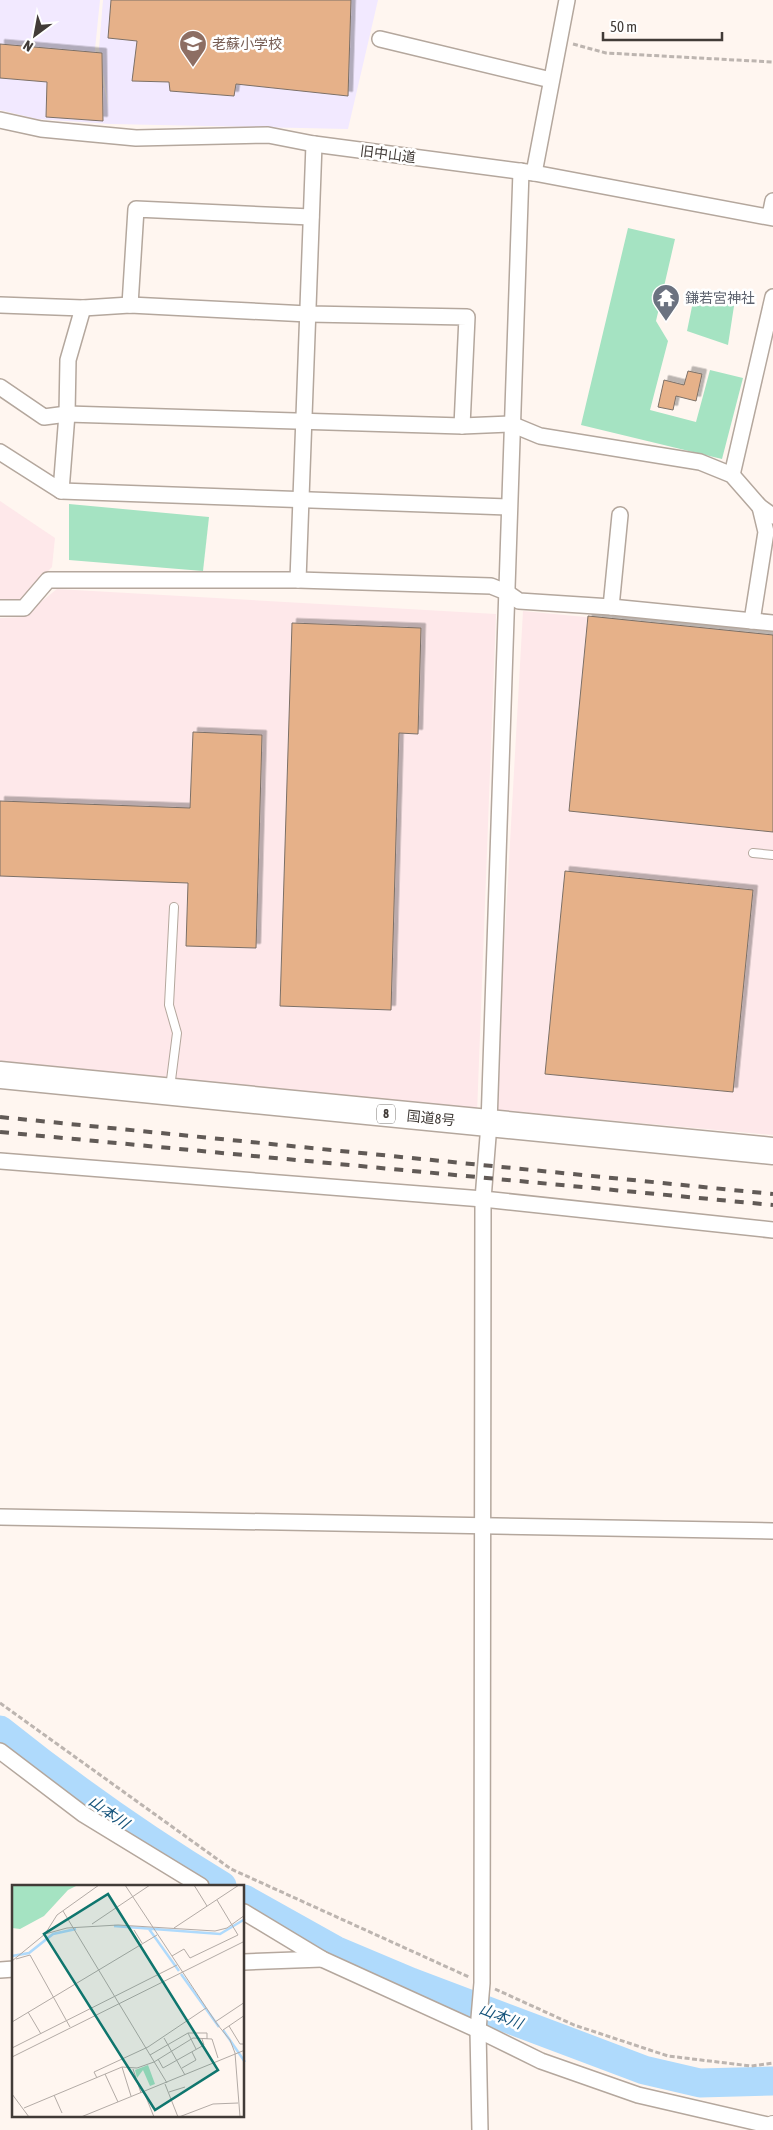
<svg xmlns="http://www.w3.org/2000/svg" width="773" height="2130" font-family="'Asap Condensed','Noto Sans JP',sans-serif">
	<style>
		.industrial { fill: #fee8ea }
		.education { fill: #f2e9ff }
		.green { fill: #a5e3c2 }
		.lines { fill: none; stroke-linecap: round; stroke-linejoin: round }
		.river { stroke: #afdafc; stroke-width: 29 }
		.building { fill: #e6b189; stroke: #7c7067; filter: url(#shadow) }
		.lane-casing { stroke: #b4a79d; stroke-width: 10 }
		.street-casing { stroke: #b4a79d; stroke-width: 18 }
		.secondary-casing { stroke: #b4a79d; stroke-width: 22 }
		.highway-casing { stroke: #b4a79d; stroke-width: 29 }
		.path { stroke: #bdb5b0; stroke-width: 3; stroke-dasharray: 5 2.5; stroke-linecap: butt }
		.lane { stroke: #fff; stroke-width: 8 }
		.street { stroke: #fff; stroke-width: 15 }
		.secondary { stroke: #fff; stroke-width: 20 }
		.highway { stroke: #fff; stroke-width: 26 }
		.rail { stroke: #615a56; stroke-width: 4; stroke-dasharray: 9 9; stroke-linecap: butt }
		.labels { text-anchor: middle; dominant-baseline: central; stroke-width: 5; stroke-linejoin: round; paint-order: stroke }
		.shield { fill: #fff; stroke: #7a7673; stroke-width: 1 }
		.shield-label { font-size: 12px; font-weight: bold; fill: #413b37 }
		.education-label { font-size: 14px; fill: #785e54; stroke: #fff; text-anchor: start }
		.street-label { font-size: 14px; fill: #413b37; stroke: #fff }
		.worship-label { font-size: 14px; fill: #5b616d; stroke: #fff; text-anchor: start }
		.water-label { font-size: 15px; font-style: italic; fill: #16547b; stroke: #fff }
		.inset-river { fill: none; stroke: #afdafc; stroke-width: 2.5 }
		.inset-road { fill: none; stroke: #b3aba6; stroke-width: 1 }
		.view { fill: #0f766e; fill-opacity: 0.15; stroke: #0f766e; stroke-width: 2.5 }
		.inset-edge { fill: none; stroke: #413b37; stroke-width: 2.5 }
	</style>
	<defs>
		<filter id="shadow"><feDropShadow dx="4.5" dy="-4.5" stdDeviation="0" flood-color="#0004"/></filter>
	</defs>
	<rect width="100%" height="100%" fill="#fff6f0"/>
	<!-- industrial -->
	<g class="industrial">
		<path d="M0 501 55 538 52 567 20 600H0Z"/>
		<path d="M57 589 496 614 477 1114 0 1061V618L22 617Z"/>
		<path d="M523 611 773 635V1135L495 1110Z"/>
	</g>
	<!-- education -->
	<path class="education" d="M0 0H100L95 49 109 109 99 48 103 0H378L348 129 111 124 37 119 0 110Z"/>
	<!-- green -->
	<g class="green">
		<path d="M628 228 675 239 656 321 668 341 650 410 696 422 710 370 743 378 722 459 581 425Z"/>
		<path d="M695 292 734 306 728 345 687 331Z"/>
		<path d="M69 504 209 517 203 571 69 560Z"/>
	</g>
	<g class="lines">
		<!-- river -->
		<g class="river">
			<path d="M0 1730C71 1787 145 1839 222 1886"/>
			<path d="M244 1899 335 1950 411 1982 644 2070 700 2083 773 2081"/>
		</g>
	</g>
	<!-- building -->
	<g class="building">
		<path d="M111 0H351L348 96 236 84 234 96 170 91 169 82 132 81 137 41 108 38Z"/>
		<path d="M0 44 102 53 103 121 46 117 47 82 0 78Z"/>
		<path d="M688 371 702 374 696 401 676 396 673 410 658 407 664 380 684 385Z"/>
		<path d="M588 616 773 635V832L569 811Z"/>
		<path d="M292 623 421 628 418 734 399 733 391 1010 280 1006Z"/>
		<path d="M193 732 262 735 256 948 186 946 188 883 0 876V801L190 808Z"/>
		<path d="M565 871 753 890 733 1092 545 1074Z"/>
	</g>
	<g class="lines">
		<defs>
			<g id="lane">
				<path d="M753 853 773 855"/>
				<path d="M170 1088 177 1033 169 1005 174 907"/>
			</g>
			<g id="street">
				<path d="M380 39 551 80"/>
				<path d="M0 120 41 129 136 138 268 135 314 144 534 173 773 218"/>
				<path d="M534 173 567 0"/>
				<path d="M770 216 773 201"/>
				<path d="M0 305 83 308 130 305 308 314 467 317 462 426"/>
				<path d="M130 305 136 209 311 217"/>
				<path d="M0 387 44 417 67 414 462 426 511 424 540 436 700 462 732 475 760 507 773 516"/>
				<path d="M0 452 61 491 67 414 68 360 83 308"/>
				<path d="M732 475 773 297"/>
				<path d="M61 491 508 507"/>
				<path d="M298 580 314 144"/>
				<path d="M611 607 620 515"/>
				<path d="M0 608H24L48 580H298L491 586 506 592 519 601 611 607 773 623"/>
				<path d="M752 621 766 532 760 507"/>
				<path d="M0 1161 483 1199 773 1230"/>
				<path d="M0 1517 773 1531"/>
				<path d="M0 1751 83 1814 201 1886"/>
				<path d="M244 1912 322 1959 478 2030 541 2061 638 2095 772 2126"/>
				<path d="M244 1962 322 1959"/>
				<path d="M0 1970 14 1969"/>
				<path d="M480 2130 478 2030 482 1983 483 1199 489 1124 521 171"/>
			</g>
			<path id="secondary" d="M766 2130 773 2126"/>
			<path id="highway" d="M0 1075 773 1151"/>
		</defs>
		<!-- lane casing -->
		<use href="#lane" class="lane-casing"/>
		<!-- street casing -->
		<use href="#street" class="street-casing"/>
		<!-- secondary casing -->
		<use href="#secondary" class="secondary-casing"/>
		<!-- highway casing -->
		<use href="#highway" class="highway-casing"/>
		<!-- path -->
		<g class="path">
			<path d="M573 44 606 53 773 62"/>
			<path d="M0 1703 231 1869 469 1977"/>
			<path d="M495 1989 574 2025 668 2056 751 2066 773 2063"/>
		</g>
		<!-- lane -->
		<use href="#lane" class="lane"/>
		<!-- street -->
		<use href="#street" class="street"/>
		<!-- secondary -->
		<use href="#secondary" class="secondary"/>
		<!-- highway -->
		<use href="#highway" class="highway"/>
		<!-- rail -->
		<g class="rail">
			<path d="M0 1117 773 1194"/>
			<path d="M0 1132 773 1205"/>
		</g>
	</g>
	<!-- icons -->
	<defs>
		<symbol id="school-pin" viewBox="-11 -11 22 30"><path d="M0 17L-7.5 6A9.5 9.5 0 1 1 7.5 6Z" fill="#8d6e63" stroke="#fff"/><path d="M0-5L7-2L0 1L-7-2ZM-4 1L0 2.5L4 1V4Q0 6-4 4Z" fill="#fff"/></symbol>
		<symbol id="temple-pin" viewBox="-11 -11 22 30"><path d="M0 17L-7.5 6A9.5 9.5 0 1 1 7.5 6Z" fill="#6b7280" stroke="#fff"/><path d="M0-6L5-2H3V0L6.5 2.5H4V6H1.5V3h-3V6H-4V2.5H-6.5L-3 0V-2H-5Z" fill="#fff"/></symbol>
	</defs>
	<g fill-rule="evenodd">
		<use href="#school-pin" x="177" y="28" width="32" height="43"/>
		<use href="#temple-pin" x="650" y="282" width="32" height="43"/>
	</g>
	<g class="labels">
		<!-- shield labels -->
		<rect class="shield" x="377" y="1104.5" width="18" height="19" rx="4"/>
		<g class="shield-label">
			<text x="386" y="1114">8</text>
		</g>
		<!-- education labels -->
		<g class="education-label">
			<text x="212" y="44">老蘇小学校</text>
		</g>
		<!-- street labels -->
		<g class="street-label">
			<text transform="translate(388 154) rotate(7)">旧中山道</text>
			<text transform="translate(431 1118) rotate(6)">国道8号</text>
		</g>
		<!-- worship labels -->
		<g class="worship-label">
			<text x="685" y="298">鎌若宮神社</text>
		</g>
		<!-- water labels -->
		<g class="water-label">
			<text transform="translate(109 1812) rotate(35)">山本川</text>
			<text transform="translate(501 2016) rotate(21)">山本川</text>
		</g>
	</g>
	<!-- overview -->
	<g transform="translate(12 1885)">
		<rect width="232" height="232" fill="#fff6f0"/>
		<path d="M0 0H66L56 5 32 31 8 44 0 43ZM136 180 143 199 138 201 131 185 125 193 123 185Z" fill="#a5e3c2"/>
		<path class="inset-river" d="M102 41 208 49 233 34M137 44 167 86M0 71 17 68 41 49 64 44M169 89 207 142M211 145 233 177"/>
		<path class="inset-road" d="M113 0 205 139 218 155 223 168 228 232M182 0 195 21M51 26 155 198M80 39 138 0M162 43 227 0M122 45 130 58M33 49 45 30 87 0M160 71 172 64 178 73 226 50 205 15M4 74 18 70 58 142M0 76 33 49 55 43 106 40 203 46 215 43 233 30M16 127 29 149M0 137 145 50M203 137 233 117M217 141 228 159H233M211 145 233 130M152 153 173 190M0 163 165 80M184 164 176 148H195V154M138 170 176 148M0 172 233 56M146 174 151 183 192 160 190 154M110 182 119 211M170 183 184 175 180 167M121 184 129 208M93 189 106 217M85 193 82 187 136 162 194 123M153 199 166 232M132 207 142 232M157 207 173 202M0 209 17 232M42 210 50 228M12 223 110 182 125 183 142 177 181 153 200 154 206 173M69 232 233 165M167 232 201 219 226 218"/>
		<path class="view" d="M96 9 206 185 143 225 32 49Z"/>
		<rect width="232" height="232" class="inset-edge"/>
	</g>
	<!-- north arrow -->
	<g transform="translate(35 35) rotate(212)" stroke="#ffffff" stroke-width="4" paint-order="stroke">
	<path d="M0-4L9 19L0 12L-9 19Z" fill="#413b37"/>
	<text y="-8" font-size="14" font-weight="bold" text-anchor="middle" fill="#413b37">N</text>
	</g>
	<!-- scale -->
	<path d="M603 32v8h119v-8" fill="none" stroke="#413b37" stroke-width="2.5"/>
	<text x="610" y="32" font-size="15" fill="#413b37" stroke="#ffffff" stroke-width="4" paint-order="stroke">50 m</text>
</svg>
